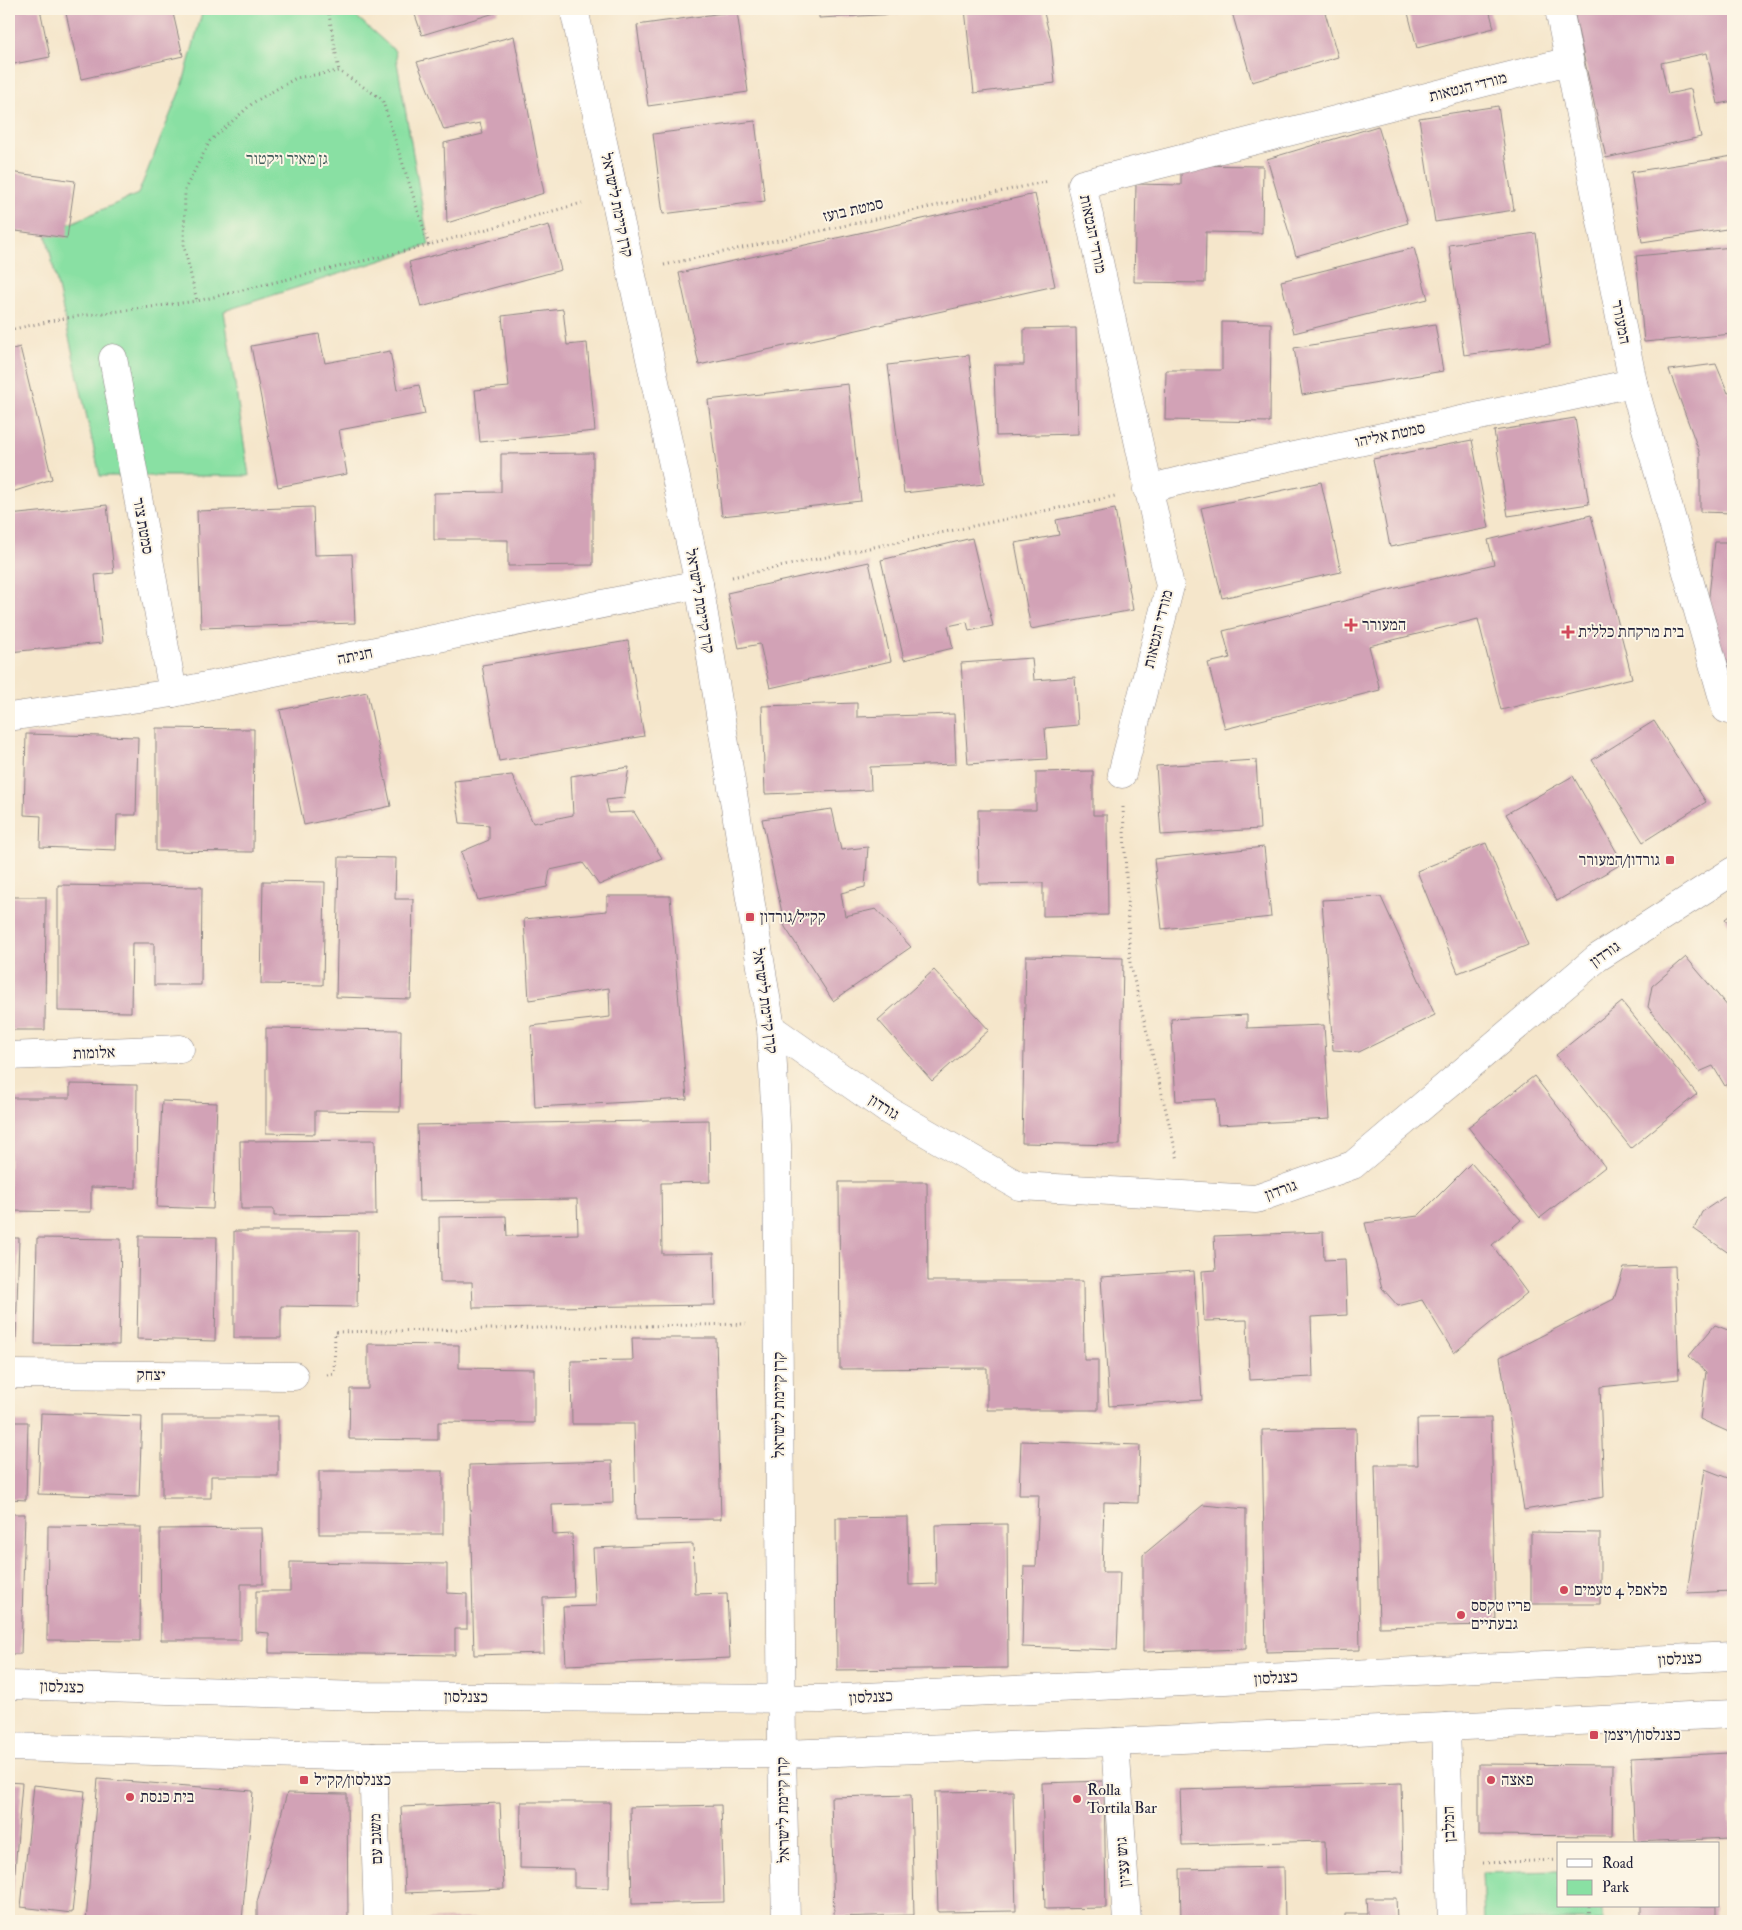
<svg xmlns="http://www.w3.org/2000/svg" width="1742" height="1930" font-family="'IM FELL Double Pica','Frank Ruhl Libre',serif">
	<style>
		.green { fill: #89e0a3; stroke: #56816f }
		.building { fill: #d2a2b6 }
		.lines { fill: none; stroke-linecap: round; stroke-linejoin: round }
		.minor-casing { stroke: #8c8483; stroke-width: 29 }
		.tertiary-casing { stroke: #8c8483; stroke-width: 29 }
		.path { stroke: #8c8483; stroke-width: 3; stroke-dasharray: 1 4; stroke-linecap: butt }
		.minor { stroke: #fff; stroke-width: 28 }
		.tertiary { stroke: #fff; stroke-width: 28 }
		.poi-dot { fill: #d1495b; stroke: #fcf5e5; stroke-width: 2 }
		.labels { text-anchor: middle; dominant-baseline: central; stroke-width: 4; stroke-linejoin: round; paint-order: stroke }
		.street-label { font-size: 16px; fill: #22223b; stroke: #fcf5e5 }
		.park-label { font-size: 16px; fill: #415b5a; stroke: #fcf5e5 }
		.poi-label { font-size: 16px; fill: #22223b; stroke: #fcf5e5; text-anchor: start }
	</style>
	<rect width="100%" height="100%" fill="#fcf5e5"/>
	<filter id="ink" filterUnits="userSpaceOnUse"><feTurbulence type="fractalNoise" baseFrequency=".02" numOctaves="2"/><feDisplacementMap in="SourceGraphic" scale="10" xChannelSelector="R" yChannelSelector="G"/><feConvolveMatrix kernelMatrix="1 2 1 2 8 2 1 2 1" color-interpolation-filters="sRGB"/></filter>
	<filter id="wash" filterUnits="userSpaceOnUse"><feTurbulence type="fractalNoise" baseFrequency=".0096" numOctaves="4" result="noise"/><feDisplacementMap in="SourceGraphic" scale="20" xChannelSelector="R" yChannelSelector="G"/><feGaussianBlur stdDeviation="1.12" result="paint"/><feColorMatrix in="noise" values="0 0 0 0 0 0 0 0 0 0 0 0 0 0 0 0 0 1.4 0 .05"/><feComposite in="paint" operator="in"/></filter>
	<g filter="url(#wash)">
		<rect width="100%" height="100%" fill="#f5e6cb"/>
		<!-- green -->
		<g class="green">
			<path d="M203 9H348L395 51 429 245 224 311 249 476H100L46 234 138 194 183 83Z"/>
			<path d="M1558 1871V1906H1603V1921H1484L1482 1873Z"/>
		</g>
		<g id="blocks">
			<!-- building -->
			<g class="building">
				<path d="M9 9H40L50 57 9 65Z"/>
				<path d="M65 9H172L183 56 81 79Z"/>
				<path d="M413 9H497L498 12 422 35Z"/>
				<path d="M819 9H899V14L819 18Z"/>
				<path d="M965 9H1043L1051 41 1055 83 974 93Z"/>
				<path d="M1231 9H1324L1338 57 1252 82Z"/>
				<path d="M1407 9H1489L1494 28 1417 48Z"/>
				<path d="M1589 9H1733V101L1718 104 1707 53 1661 63 1668 94 1691 89 1701 137 1606 158 1574 12Z"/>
				<path d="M737 11 748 92 648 106 637 25Z"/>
				<path d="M514 36 544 193 447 223 444 143 483 134 480 123 444 130 417 62Z"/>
				<path d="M1498 106 1514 210 1435 222 1419 118Z"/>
				<path d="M755 121 765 201 663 214 653 134Z"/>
				<path d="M1378 126 1408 223 1296 256 1267 159Z"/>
				<path d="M1733 156V228L1642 242 1631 172Z"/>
				<path d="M1181 165 1263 166 1262 233 1206 232 1205 283 1134 282 1136 184 1181 185Z"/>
				<path d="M9 172 75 181 67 238 9 230Z"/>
				<path d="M1035 194 1055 286 699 365 679 273Z"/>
				<path d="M549 225 561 270 421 307 409 262Z"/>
				<path d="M1536 233 1550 344 1464 355 1449 245Z"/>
				<path d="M1733 247V334L1644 342 1636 256Z"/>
				<path d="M1414 248 1428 299 1294 333 1281 281Z"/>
				<path d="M563 309 567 345 587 343 595 431 480 442 475 390 509 387 502 316Z"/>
				<path d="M1222 322 1271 323 1270 422 1165 420 1166 370H1222Z"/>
				<path d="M1435 324 1443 371 1302 395 1294 348Z"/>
				<path d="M1076 328 1078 434 996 436 994 365H1024V329Z"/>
				<path d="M319 334 325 363 390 351 397 390 419 385 425 414 339 430 347 474 278 487 251 346Z"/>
				<path d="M20 347 52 479 9 493V350Z"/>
				<path d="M969 355 984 484 904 493 888 365Z"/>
				<path d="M1716 364 1728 393 1733 392V513L1700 512V454L1669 370Z"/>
				<path d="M848 384 861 501 722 516 708 400Z"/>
				<path d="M1575 418 1589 504 1508 516 1494 431Z"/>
				<path d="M1472 440 1489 528 1390 547 1373 459Z"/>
				<path d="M593 453V565L508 566V540H434V493L501 492V454Z"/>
				<path d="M1321 482 1341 572 1222 598 1201 508Z"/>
				<path d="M107 505 114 573 95 575 102 643 9 652V515Z"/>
				<path d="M313 507 315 555 352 554 355 623 201 628 197 511Z"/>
				<path d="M1115 509 1133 610 1031 629 1015 543 1059 535 1056 520Z"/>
				<path d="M1591 515 1632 678 1501 710 1478 619 1369 646 1380 690 1225 729 1208 663 1230 658 1223 631 1494 564 1488 540Z"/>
				<path d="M972 538 993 626 969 631 967 622 948 626 953 648 904 660 881 560Z"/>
				<path d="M1715 542H1733V675L1707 613Z"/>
				<path d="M869 562 891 661 770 688 760 644 739 648 727 593Z"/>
				<path d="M628 641 644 736 499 761 482 665Z"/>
				<path d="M1032 658 1034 680 1075 677 1078 725 1045 728 1047 759 968 764 961 663Z"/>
				<path d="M367 692 391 806 304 825 280 710Z"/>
				<path d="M857 703V717L954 714 956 764 870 767 871 790 765 794 762 706Z"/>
				<path d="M1654 721 1706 802 1643 842 1592 760Z"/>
				<path d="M156 728 254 729 253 852 156 851Z"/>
				<path d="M26 734 138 737 136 815H117L116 850 40 847 41 816 24 815Z"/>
				<path d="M1256 760 1260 829 1161 835 1156 766Z"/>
				<path d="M629 767 624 798 606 800 609 813 634 812 662 858 599 885 583 863 550 870 547 887 478 900 461 852 489 840V825L460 823 454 781 512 775 533 823 573 815 571 776Z"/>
				<path d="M1093 771V815H1107L1108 915 1043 916V883L979 884 978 810H1036V772Z"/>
				<path d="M1573 776 1623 863 1557 901 1506 814Z"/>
				<path d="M832 809 841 850 868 847 865 887 841 893 845 916 876 909 911 947 833 1001 785 927 762 819Z"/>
				<path d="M1486 843 1528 945 1458 973 1417 871Z"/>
				<path d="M1264 847 1271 917 1162 929 1154 859Z"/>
				<path d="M339 857 396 858 395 899H413L411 999 336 997Z"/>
				<path d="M263 881 325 882 323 985 261 984Z"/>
				<path d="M58 885 202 887 201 985H154V943H132L131 1012 58 1011Z"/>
				<path d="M607 896H670L687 1099 535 1107 531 1026 610 1017 609 988 529 1000 524 919 607 911Z"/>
				<path d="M9 897H46L45 1030H9Z"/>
				<path d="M1381 897 1435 1015 1359 1052 1333 1050 1322 900Z"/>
				<path d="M1733 913V930L1725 919Z"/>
				<path d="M1026 956 1123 958 1120 1145 1022 1143Z"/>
				<path d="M1686 957 1729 1008 1733 1006V1081L1725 1086 1713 1066 1699 1072 1648 1007 1652 986Z"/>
				<path d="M934 970 989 1030 932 1081 878 1020Z"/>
				<path d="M1622 1002 1697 1094 1631 1148 1556 1055Z"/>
				<path d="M1247 1015V1028L1324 1025 1330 1119 1218 1125 1216 1099 1176 1101 1171 1019Z"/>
				<path d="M266 1028 401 1030 400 1112 315 1111V1134L266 1133Z"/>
				<path d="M1534 1076 1605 1167 1540 1218 1468 1127Z"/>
				<path d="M70 1084 137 1085 136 1188 91 1187V1212L9 1211V1098H70Z"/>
				<path d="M162 1101 217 1103 213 1209 157 1207Z"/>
				<path d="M709 1120 710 1182 661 1183 662 1254 714 1253 715 1305 473 1308 472 1282H440L439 1217 506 1216 507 1236 578 1234 577 1199 419 1201 417 1125Z"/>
				<path d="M375 1140 376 1215 274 1216V1209H241L240 1141Z"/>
				<path d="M1471 1163 1521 1220 1492 1245 1527 1293 1454 1353 1422 1300 1398 1306 1382 1288 1365 1223 1418 1216Z"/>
				<path d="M839 1182H927L928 1281H1083L1084 1360H1098V1410H987V1368L840 1369Z"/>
				<path d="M1733 1191V1256L1694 1229 1702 1212Z"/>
				<path d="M234 1231H358L357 1307 281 1306V1338H234Z"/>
				<path d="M1323 1232 1324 1260 1345 1259 1347 1315 1311 1317 1313 1377 1249 1380 1247 1320 1204 1321 1202 1271 1216 1270 1214 1236Z"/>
				<path d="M139 1236 217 1237 215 1341 137 1339Z"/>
				<path d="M9 1238H19L16 1338H9Z"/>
				<path d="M37 1238 121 1239 119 1345 35 1344Z"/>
				<path d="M1675 1266 1679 1379 1600 1387 1604 1497 1524 1510 1500 1357 1614 1299 1624 1268Z"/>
				<path d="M1194 1271 1202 1400 1109 1406 1101 1277Z"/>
				<path d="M1715 1325 1733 1332V1434L1700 1419 1706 1372 1689 1356Z"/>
				<path d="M632 1338H716L721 1519 636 1520 634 1424H572L571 1361 633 1360Z"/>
				<path d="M368 1344 459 1345V1368L534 1369V1423L438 1422V1440L349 1439 350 1389H368Z"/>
				<path d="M41 1413 142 1416 139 1497 38 1494Z"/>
				<path d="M162 1416H278V1476H211V1498H162Z"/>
				<path d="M1491 1418 1496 1625 1379 1627 1375 1465H1418L1417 1419Z"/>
				<path d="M9 1422H28L26 1500 9 1499Z"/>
				<path d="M1356 1428 1360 1650 1266 1652 1262 1430Z"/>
				<path d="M1021 1441 1140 1445 1138 1503 1104 1502 1102 1572H1120L1117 1650 1022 1647 1024 1566H1036L1039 1495H1019Z"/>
				<path d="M612 1461 613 1503 552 1505 553 1535 572 1534 574 1597 543 1598 544 1653 474 1655 469 1465Z"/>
				<path d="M1705 1469 1733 1480V1591L1687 1593Z"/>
				<rect x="319" y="1471" width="124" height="63"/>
				<path d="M1203 1505 1246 1509V1649L1143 1652V1555Z"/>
				<path d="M9 1514H25L21 1654H9Z"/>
				<path d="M908 1517 909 1585 936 1584 935 1525 1007 1524 1008 1668 837 1670 836 1518Z"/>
				<path d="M48 1526 141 1527 140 1641 47 1640Z"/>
				<path d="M262 1528 263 1584H241V1640H161L160 1529Z"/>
				<path d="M1531 1532 1600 1533V1604H1531Z"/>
				<path d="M693 1544 695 1594 727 1593 730 1658 566 1665 563 1607 596 1606 593 1548Z"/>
				<path d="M290 1562 447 1564V1593L467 1594V1629H455V1655L269 1653V1633L256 1632V1591H290Z"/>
				<path d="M1728 1753 1731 1838 1635 1842 1631 1758Z"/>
				<path d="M1479 1764 1613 1765 1612 1836 1479 1835Z"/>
				<path d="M98 1779 253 1791 242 1921H86Z"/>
				<path d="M1104 1781 1106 1908 1045 1909 1042 1783Z"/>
				<path d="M9 1782 22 1783 11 1921H9Z"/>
				<path d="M1401 1783 1403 1872 1326 1874 1325 1841 1182 1845 1180 1790Z"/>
				<path d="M34 1785 85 1791 72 1913 21 1907Z"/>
				<path d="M1013 1791 1016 1911 938 1912 935 1792Z"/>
				<path d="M287 1793 347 1794 348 1921H257V1902Z"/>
				<path d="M911 1795 914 1915 834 1917 831 1797Z"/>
				<path d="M521 1802H610L609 1888 574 1887V1869L520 1868Z"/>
				<path d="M500 1803 504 1889 405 1893 401 1807Z"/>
				<path d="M721 1805 724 1902 632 1904 630 1807Z"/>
				<path d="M1284 1867 1285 1921H1181L1180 1869Z"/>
				<path d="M1366 1898H1396L1397 1921H1345V1914H1367Z"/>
				<rect x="1641" y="1906" width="75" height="15"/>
				<path d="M490 1918V1921H426V1920Z"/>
			</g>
		</g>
	</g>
	<g filter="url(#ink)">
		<use href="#blocks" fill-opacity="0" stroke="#8c8483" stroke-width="1"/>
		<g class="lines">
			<defs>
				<g id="minor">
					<path d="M574 9 699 584 771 1028 777 1145 782 1754 786 1921"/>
					<path d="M1559 9 1633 383 1726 709 1733 711"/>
					<path d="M113 358 173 693"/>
					<path d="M1147 489 1191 478 1633 383"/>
					<path d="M9 717 173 693 699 584"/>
					<path d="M1122 774 1170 586 1082 184 1569 61"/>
					<path d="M771 1028 889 1111 1019 1186 1256 1199 1353 1165 1597 958 1733 871"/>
					<path d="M9 1056 180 1049"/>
					<path d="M9 1374 294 1376"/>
					<path d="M1446 1727 1452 1921"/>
					<path d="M1115 1742 1127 1921"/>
					<path d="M373 1757 378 1921"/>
				</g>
				<g id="tertiary">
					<path d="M9 1685 361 1696 822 1699 1733 1656"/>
					<path d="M9 1747 373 1757 782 1754 1115 1742 1733 1714"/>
				</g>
			</defs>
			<!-- minor casing -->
			<use href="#minor" class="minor-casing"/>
			<!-- tertiary casing -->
			<use href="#tertiary" class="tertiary-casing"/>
			<!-- path -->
			<g class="path">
				<path d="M328 9 339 71"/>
				<path d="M429 245 382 99 339 71 296 78 254 102 210 141 185 189 184 246 197 301 429 245 582 203"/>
				<path d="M664 265 1049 181"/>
				<path d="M9 330 65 318 197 301"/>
				<path d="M732 577 1115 496"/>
				<path d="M1123 807 1130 963 1178 1160"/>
				<path d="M327 1375 334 1374 335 1332 746 1324"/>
				<path d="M1483 1863 1558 1860"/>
				<path d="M1589 1906 1590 1921"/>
			</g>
			<!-- minor -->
			<use href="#minor" class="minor"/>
			<!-- tertiary -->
			<use href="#tertiary" class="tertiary"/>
		</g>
	</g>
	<!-- markers -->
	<g class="poi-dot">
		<path d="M1348.5 617.5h5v5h5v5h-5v5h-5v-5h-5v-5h5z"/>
		<path d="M1565.5 624.5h5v5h5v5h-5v5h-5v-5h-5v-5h5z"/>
		<rect x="1665" y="855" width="10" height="10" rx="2.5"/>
		<rect x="745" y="912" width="10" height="10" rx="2.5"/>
		<circle cx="1564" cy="1590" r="5"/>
		<circle cx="1461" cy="1615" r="5"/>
		<rect x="1589" y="1730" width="10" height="10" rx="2.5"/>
		<rect x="299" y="1775" width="10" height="10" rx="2.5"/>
		<circle cx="1491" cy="1780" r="5"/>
		<circle cx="130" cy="1797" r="5"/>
		<circle cx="1077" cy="1799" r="5"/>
	</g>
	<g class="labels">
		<!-- street labels -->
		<g class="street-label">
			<text transform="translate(1468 87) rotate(-14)">מורדי הגטאות</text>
			<text transform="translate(617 205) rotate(78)">קרן קיימת לישראל</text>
			<text transform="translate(853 210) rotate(-13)">סמטת בועז</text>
			<text transform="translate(1093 234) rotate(78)">מורדי הגטאות</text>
			<text transform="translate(1621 322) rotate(79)">המעורר</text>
			<text transform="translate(1390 435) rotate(-12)">סמטת אליהו</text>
			<text transform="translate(143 526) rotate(80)">סמטת צור</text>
			<text transform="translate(700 601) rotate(80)">קרן קיימת לישראל</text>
			<text transform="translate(1158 629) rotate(-76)">מורדי הגטאות</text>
			<text transform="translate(355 656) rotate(-12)">חניתה</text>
			<text transform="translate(1605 954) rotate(-35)">גורדון</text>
			<text transform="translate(765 1001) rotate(82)">קרן קיימת לישראל</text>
			<text transform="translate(94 1053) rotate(-2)">אלומות</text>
			<text transform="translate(884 1107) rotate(33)">גורדון</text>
			<text transform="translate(1281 1190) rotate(-20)">גורדון</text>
			<text transform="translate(151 1375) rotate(1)">יצחק</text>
			<text transform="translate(779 1405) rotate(-90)">קרן קיימת לישראל</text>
			<text transform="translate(1680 1659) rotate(-3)">כצנלסון</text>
			<text transform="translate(1276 1678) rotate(-3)">כצנלסון</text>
			<text transform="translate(62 1687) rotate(2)">כצנלסון</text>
			<text transform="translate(466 1697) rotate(1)">כצנלסון</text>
			<text transform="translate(871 1697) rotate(-3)">כצנלסון</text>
			<text transform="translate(783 1810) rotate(-91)">קרן קיימת לישראל</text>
			<text transform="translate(1449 1824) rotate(-92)">המלבן</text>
			<text transform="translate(376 1839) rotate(-92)">משגב עם</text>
			<text transform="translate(1123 1862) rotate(-94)">גוש עציון</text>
		</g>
		<!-- park labels -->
		<g class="park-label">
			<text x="287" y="159">גן מאיר ויקטור</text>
		</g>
		<!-- poi labels -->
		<g class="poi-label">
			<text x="1362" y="625">המעורר</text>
			<text x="1578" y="632">בית מרקחת כללית</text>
			<text x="1660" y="860" text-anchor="end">גורדון/המעורר</text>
			<text x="760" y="917">קק״ל/גורדון</text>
			<text x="1574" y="1590">פלאפל 4 טעמים</text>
			<text x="1471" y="1606">פריז טקסס<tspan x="1471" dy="18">גבעתיים</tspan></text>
			<text x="1604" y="1735">כצנלסון/ויצמן</text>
			<text x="314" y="1780">כצנלסון/קק״ל</text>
			<text x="1501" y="1780">פאצה</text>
			<text x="1087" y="1790">Rolla<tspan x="1087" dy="18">Tortila Bar</tspan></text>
			<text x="140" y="1797">בית כנסת</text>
		</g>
	</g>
	<!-- margin -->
	<rect width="1742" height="1930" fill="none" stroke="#fcf5e5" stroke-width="30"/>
	<!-- legend -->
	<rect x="1557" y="1842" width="162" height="65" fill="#fcf5e5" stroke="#a5a1a1"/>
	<rect x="1567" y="1859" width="25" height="8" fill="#ffffff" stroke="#a5a1a1"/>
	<text x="1602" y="1868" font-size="15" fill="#22223b">Road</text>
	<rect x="1567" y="1880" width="25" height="15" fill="#89e0a3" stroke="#a5a1a1"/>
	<text x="1602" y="1892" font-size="15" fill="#22223b">Park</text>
</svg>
